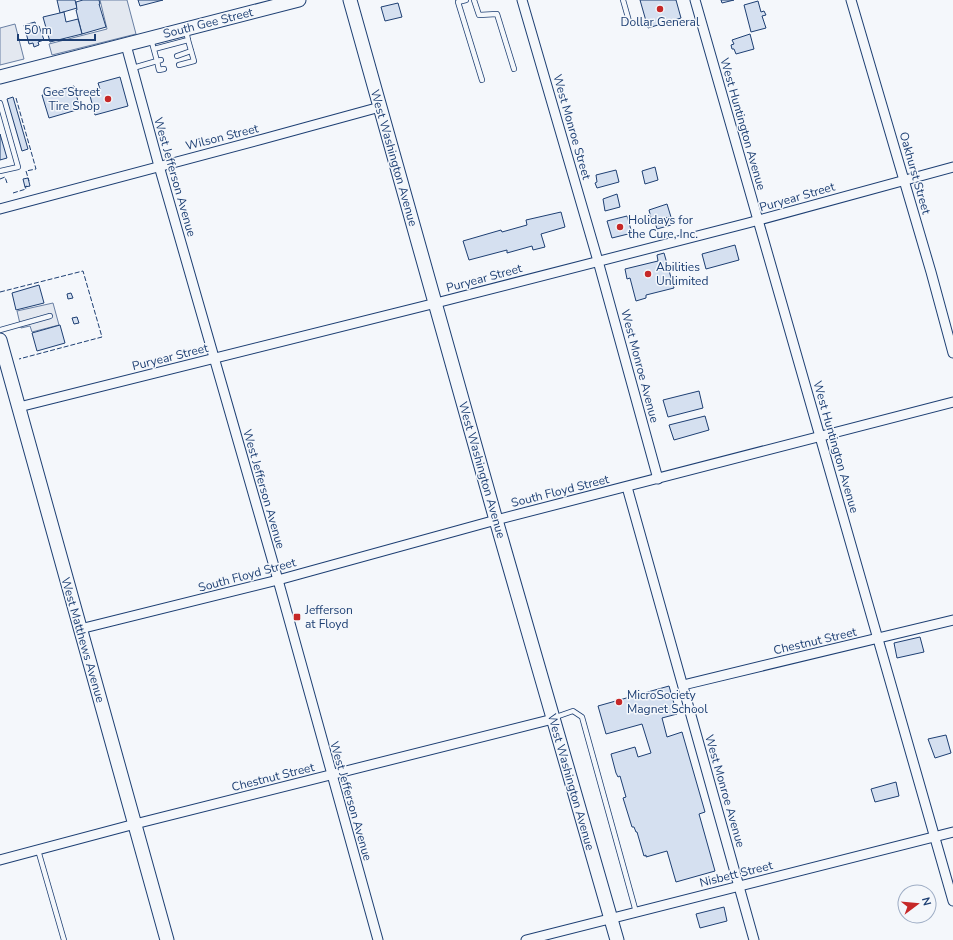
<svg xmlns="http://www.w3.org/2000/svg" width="953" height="940" font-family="'Nunito Sans',sans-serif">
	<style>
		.parking { fill: #e3e8f0; stroke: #687fa3 }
		.building { fill: #d5e0f0; stroke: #1d3f73 }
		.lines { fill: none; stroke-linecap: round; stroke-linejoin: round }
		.lane-casing { stroke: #1d3f73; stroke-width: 6 }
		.street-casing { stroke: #1d3f73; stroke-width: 11 }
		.secondary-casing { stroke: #1d3f73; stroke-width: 15 }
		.lane { stroke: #f4f7fb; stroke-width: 4.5 }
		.street { stroke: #f4f7fb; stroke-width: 9 }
		.secondary { stroke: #f4f7fb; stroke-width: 13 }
		.fence { stroke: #1d3f73; stroke-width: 1; stroke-dasharray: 5 2; stroke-linecap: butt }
		.poi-dot { fill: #c62828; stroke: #f4f7fb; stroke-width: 1.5 }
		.labels { text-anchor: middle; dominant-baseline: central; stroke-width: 3; stroke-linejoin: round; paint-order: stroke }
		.poi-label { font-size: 12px; fill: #1d3f73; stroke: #f4f7fb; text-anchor: start }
		.street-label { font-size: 12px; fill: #1d3f73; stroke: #f4f7fb }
	</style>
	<rect width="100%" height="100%" fill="#f4f7fb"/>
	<!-- parking -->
	<g class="parking">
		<path d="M100 0H127L136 34 52 55 49 44 107 29Z"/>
		<path d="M15 24 24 59 0 65V28Z"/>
		<path d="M53 303 59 325 32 332 30 326 21 328 17 311Z"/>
	</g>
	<!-- building -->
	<g class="building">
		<path d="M57 0H75L77 8 60 13Z"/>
		<path d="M83 0H99L100 4H99L106 27 82 34 76 10H77L76 2Z"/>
		<path d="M138 0H163L140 6Z"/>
		<path d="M640 0H676L681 18 648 28Z"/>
		<path d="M721 0H734L722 3Z"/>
		<path d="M758 1 761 12 764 11 766 15 762 16 766 28 751 32 744 5Z"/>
		<path d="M398 3 402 17 385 21 381 7Z"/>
		<path d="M64 12 66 22 78 19 82 34 50 42 43 17Z"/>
		<path d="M35 22 36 27 39 26 44 40 38 42 39 45 34 47 33 43 29 44 24 25Z"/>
		<path d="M750 34 754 49 736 54 734 49H732L731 45 734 44 732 40Z"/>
		<path d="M120 77 128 106 95 115 89 92 100 89 98 83Z"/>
		<path d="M74 86 80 109 49 118 42 95Z"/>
		<path d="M13 97 28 149 22 151 7 99Z"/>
		<path d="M0 134 7 158 0 160Z"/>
		<path d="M655 167 658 180 645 184 642 171Z"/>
		<path d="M616 170 619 182 597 188 595 183 597 182 596 175Z"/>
		<path d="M28 178 30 186 25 187 23 179Z"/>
		<path d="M617 194 620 207 605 211 603 199Z"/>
		<path d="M667 204 671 217 652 222 649 210Z"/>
		<path d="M561 212 565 227 541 234 545 247 533 250 532 246 507 253V250L469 260 463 241 501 230 502 232 527 225 526 220Z"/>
		<path d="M627 216 632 233 612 238 607 221Z"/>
		<path d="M669 217 671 225 657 229 655 222Z"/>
		<path d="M735 245 739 260 706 269 702 254Z"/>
		<path d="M664 253 674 288 646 295V298L636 301 630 278 627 279 625 269 658 261 657 255Z"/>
		<path d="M39 285 44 303 16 310 12 293Z"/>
		<path d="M71 293 73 298 68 299 67 294Z"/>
		<path d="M77 317 79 323 74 324 72 318Z"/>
		<path d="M60 325 65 343 37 351 32 333Z"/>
		<path d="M699 391 703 408 668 417 663 400Z"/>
		<path d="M705 416 709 430 674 440 669 425Z"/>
		<path d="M920 637 924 652 897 658 894 643Z"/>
		<path d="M669 686 677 714 662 718 667 737 682 732 705 812 699 814 715 871 676 882 667 851 646 857V855L644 856 637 832H636L634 827H632L623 798 626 797 620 776 618 777 616 773 611 754 635 747 638 757 651 753 642 724 606 734 598 706Z"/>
		<path d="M946 735 951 753 935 758 928 739Z"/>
		<path d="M896 782 899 796 875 802 871 789Z"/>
		<path d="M724 907 727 921 700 928 696 914Z"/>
	</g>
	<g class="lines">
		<defs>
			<g id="lane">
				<path d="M466 0 458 2 482 80"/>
				<path d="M474 0 479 15 497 14 514 69"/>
				<path d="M623 0 629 21"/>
				<path d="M154 49 188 40 186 30"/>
				<path d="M177 56 191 51"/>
				<path d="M161 60 157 61 159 70 164 69"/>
				<path d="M179 65 194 61 188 40"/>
				<path d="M133 68 157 61 151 39"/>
				<path d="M0 103 18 167 0 171"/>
				<path d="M0 330 50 316"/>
				<path d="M553 718 573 711 582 717 636 912"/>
				<path d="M38 850 64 940"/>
			</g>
			<g id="street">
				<path d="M522 0 598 261 658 479"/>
				<path d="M695 0 953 901"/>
				<path d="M851 0 931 272 953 353"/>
				<path d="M126 45 159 166 278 580 378 940"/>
				<path d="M0 209 263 139 380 107"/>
				<path d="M19 407 436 303 748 223 953 167"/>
				<path d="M627 487 754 940"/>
				<path d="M80 629 278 580 496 520 953 402"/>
				<path d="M683 685 953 620"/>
				<path d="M0 860 135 824 553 719"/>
				<path d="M526 940 953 832"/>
			</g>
			<g id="secondary">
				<path d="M350 0 496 520 617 940"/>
				<path d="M0 77 299 0"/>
				<path d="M0 340 167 940"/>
			</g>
		</defs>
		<!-- lane casing -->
		<use href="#lane" class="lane-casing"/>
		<!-- street casing -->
		<use href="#street" class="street-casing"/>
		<!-- secondary casing -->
		<use href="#secondary" class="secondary-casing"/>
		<!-- lane -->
		<use href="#lane" class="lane"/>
		<!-- street -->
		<use href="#street" class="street"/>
		<!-- secondary -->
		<use href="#secondary" class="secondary"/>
		<!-- fence -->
		<g class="fence">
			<path d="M16 98 36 169 26 171 29 181"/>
			<path d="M0 179 5 177 7 183"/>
			<path d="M13 193 26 189 25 187 27 186"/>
			<path d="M0 292 83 271 102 337 19 359"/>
		</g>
	</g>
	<!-- markers -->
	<g class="poi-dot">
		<circle cx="660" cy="9" r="4"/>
		<circle cx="108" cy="99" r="4"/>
		<circle cx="620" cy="227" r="4"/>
		<circle cx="648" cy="274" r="4"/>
		<rect x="293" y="613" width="8" height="8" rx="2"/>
		<circle cx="619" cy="702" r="4"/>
	</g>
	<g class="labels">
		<!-- poi labels -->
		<g class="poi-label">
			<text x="660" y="22" text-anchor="middle">Dollar General</text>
			<text x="100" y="92" text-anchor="end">Gee Street<tspan x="100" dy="14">Tire Shop</tspan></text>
			<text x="628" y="220">Holidays for<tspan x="628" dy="14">the Cure, Inc.</tspan></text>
			<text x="656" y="267">Abilities<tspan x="656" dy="14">Unlimited</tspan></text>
			<text x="305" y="610">Jefferson<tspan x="305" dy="14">at Floyd</tspan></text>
			<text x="627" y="695">MicroSociety<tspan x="627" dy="14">Magnet School</tspan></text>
		</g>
		<!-- street labels -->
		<g class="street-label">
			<text transform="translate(208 23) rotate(-14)">South Gee Street</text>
			<text transform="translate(743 124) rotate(74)">West Huntington Avenue</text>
			<text transform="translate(572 127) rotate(74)">West Monroe Street</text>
			<text transform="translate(222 137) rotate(-14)">Wilson Street</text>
			<text transform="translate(394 158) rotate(74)">West Washington Avenue</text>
			<text transform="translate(915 173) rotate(74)">Oakhurst Street</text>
			<text transform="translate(175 177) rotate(74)">West Jefferson Avenue</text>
			<text transform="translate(797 197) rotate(-16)">Puryear Street</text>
			<text transform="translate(484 278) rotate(-15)">Puryear Street</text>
			<text transform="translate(170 357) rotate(-14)">Puryear Street</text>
			<text transform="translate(640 366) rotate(75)">West Monroe Avenue</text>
			<text transform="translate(836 447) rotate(74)">West Huntington Avenue</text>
			<text transform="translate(482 470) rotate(74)">West Washington Avenue</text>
			<text transform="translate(264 489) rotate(74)">West Jefferson Avenue</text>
			<text transform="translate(560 491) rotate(-14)">South Floyd Street</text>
			<text transform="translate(247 575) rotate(-15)">South Floyd Street</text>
			<text transform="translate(83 640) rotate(74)">West Matthews Avenue</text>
			<text transform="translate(815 641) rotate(-13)">Chestnut Street</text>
			<text transform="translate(273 777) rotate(-14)">Chestnut Street</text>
			<text transform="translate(571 782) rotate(74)">West Washington Avenue</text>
			<text transform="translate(725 791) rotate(74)">West Monroe Avenue</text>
			<text transform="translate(351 801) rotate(74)">West Jefferson Avenue</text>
			<text transform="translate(736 874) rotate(-14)">Nisbett Street</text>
		</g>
	</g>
	<!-- north arrow -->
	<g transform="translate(917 904) rotate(74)"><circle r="19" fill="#f4f7fb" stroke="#9eadc5"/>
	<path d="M0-3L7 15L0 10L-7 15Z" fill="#c62828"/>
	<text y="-6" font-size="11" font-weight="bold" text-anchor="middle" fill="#1d3f73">N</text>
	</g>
	<!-- scale -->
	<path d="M18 34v6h77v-6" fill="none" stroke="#1d3f73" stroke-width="2"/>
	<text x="24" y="34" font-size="12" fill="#1d3f73" stroke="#f4f7fb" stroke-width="3" paint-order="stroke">50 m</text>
</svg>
